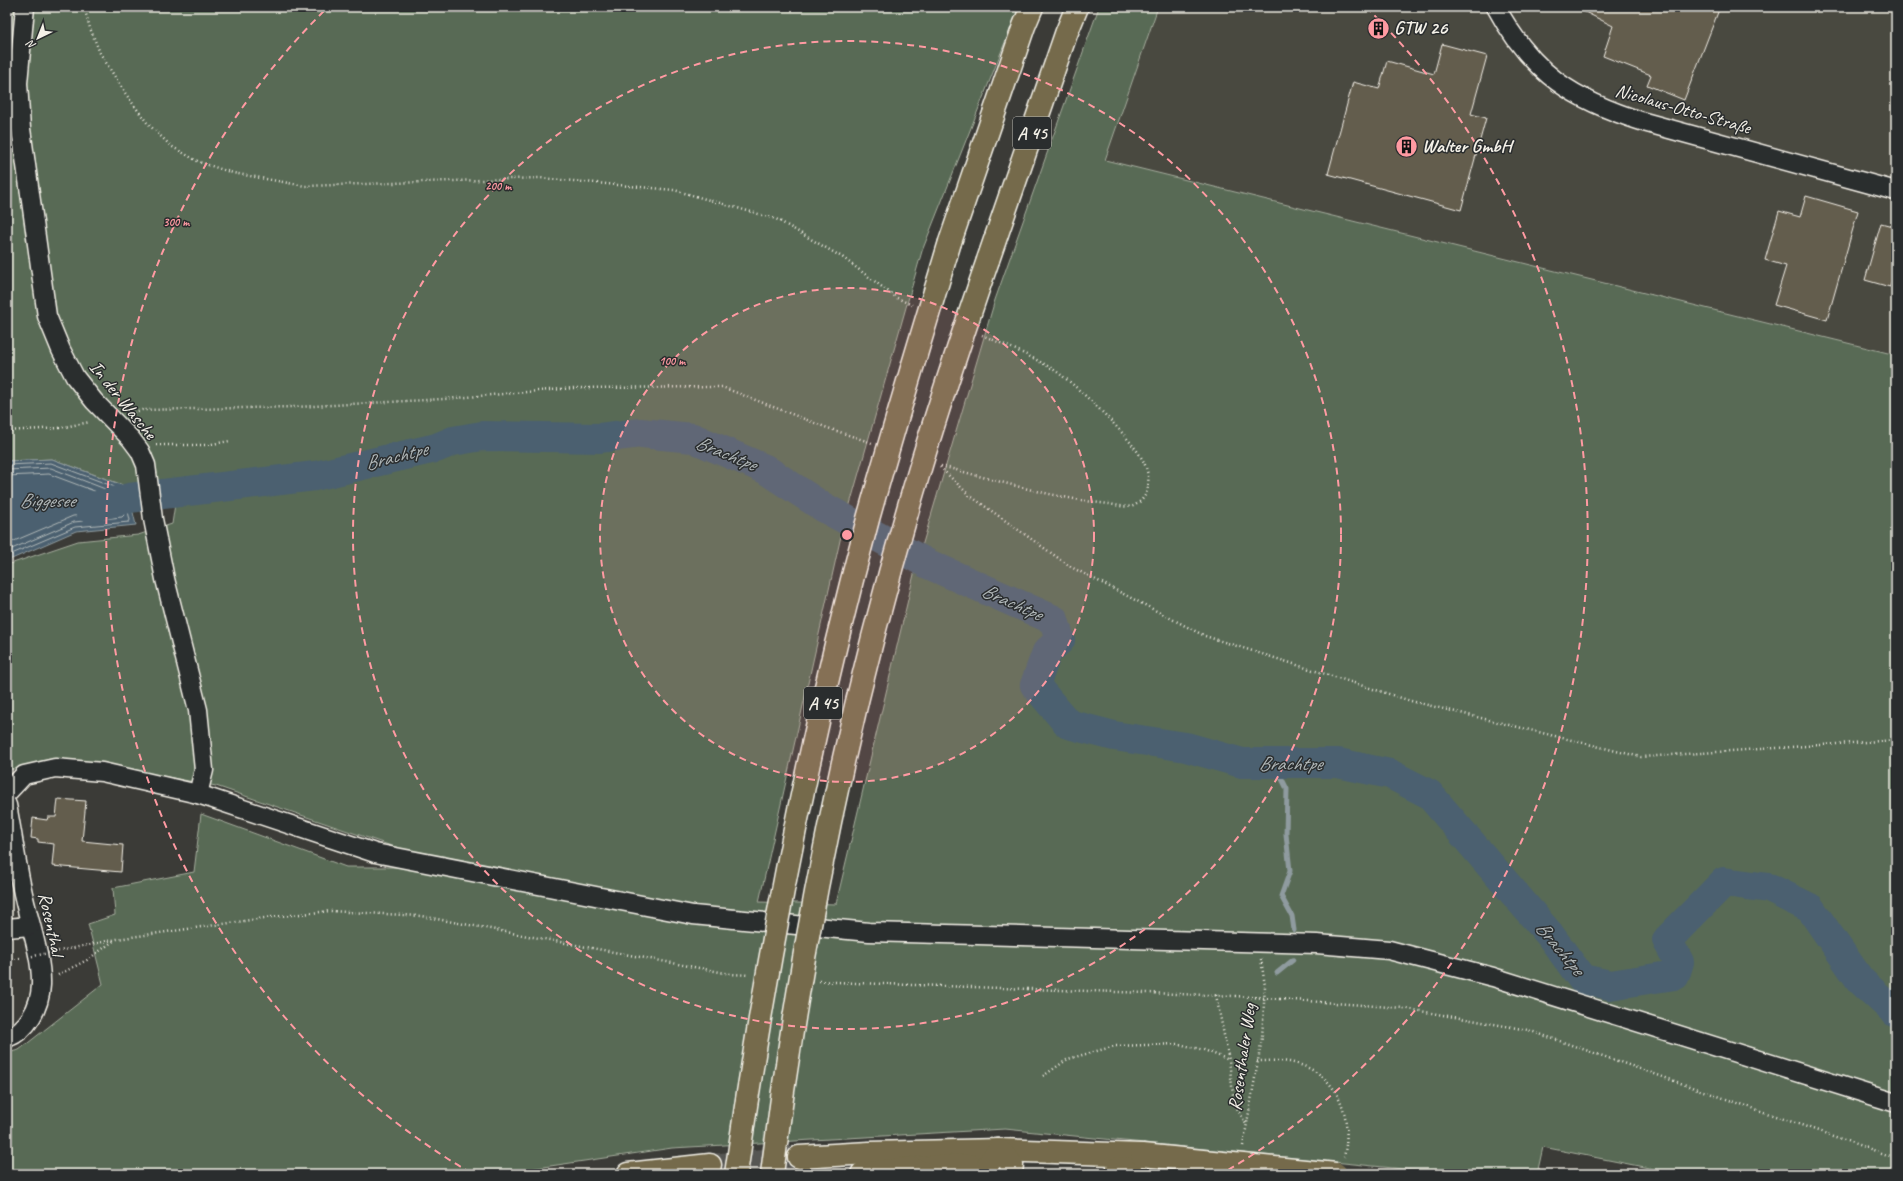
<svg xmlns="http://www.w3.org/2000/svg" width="1903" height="1181" font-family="Caveat,sans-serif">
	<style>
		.built { fill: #4a4841 }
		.green { fill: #586a55; stroke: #a6ae9e }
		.water { fill: #4b616f; stroke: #8f9b9f }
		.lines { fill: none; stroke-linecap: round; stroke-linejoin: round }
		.shore { stroke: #b0b7b8; stroke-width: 1 }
		.stream { stroke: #8f9b9f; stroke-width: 5 }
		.river { stroke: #4b616f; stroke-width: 30 }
		.building { fill: #645d4d; stroke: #f4f1e8 }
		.major-tunnel { stroke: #575652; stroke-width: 22; stroke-dasharray: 22 11; stroke-linecap: butt }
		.minor-casing { stroke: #f4f1e8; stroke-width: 21 }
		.major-casing { stroke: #f4f1e8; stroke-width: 25 }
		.highway-casing { stroke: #f4f1e8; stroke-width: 25 }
		.path { stroke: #f4f1e8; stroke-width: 2.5; stroke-dasharray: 1 3; stroke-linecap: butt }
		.minor { stroke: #2a2d2e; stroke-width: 18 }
		.major { stroke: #746b4b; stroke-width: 22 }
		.highway { stroke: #746b4b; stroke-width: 22 }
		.major-bridge-casing { stroke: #f4f1e8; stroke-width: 25; stroke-linecap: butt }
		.highway-bridge-casing { stroke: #f4f1e8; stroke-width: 25; stroke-linecap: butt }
		.path-bridge { stroke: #f4f1e8; stroke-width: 2.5; stroke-dasharray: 1 3; stroke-linecap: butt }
		.major-bridge { stroke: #746b4b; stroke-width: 22 }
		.highway-bridge { stroke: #746b4b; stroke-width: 22 }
		.ring { fill: none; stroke: #ff9aa2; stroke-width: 2; stroke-dasharray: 7 5 }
		.labels { text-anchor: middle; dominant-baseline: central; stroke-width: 3; stroke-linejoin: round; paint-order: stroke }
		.shield { fill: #2a2d2e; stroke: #b7b6b0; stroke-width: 1 }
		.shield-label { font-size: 18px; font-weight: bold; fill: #f4f1e8 }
		.poi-label { font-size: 19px; font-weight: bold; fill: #f4f1e8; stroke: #2a2d2e; text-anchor: start }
		.street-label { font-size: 19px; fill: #f4f1e8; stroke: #2a2d2e }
		.water-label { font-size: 20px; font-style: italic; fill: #b0b7b8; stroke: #2a2d2e }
		.centre { fill: #ff9aa2; stroke: #2a2d2e; stroke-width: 2 }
		.ring-label { font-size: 12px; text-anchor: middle; font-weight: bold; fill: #ff9aa2; stroke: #2a2d2e; stroke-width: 3; stroke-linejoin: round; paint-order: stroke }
	</style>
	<rect width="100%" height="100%" fill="#3b3b37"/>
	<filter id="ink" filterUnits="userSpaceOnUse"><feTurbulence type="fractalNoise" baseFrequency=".025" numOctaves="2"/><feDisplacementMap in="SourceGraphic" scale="8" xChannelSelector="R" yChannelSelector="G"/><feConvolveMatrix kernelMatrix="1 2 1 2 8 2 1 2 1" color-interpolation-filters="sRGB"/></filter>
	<g filter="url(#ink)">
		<!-- built -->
		<path class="built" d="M1158 7H1896V355L1105 160Z"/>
		<!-- green -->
		<path class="green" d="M7 7H1019L922 251 841 536 759 902 836 904 915 570 995 300 1099 7H1158L1105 160 1896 355V1174H1679L1543 1147 1537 1174H1453L1005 1129 672 1148 496 1174H7V1053L19 1050 103 984 88 924 115 915 113 888 194 872 201 814 346 867H453L216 786 124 769H7V565L78 541 138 535 172 524 175 504 52 459 7 461Z"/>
		<!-- water -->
		<path class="water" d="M52 459 127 487 136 525 76 531 7 561V461Z"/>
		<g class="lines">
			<!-- shore -->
			<g class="shore">
				<path d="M7 465 51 463 123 490 130 520 129 522 75 527 7 556"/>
				<path d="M7 470 51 468 118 494 124 515 122 517 74 522 7 551"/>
				<path d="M7 476 49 474 113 498 117 510 115 512 73 516 7 544"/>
			</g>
			<!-- stream -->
			<g class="stream">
				<path d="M1274 763 1287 789 1286 834 1290 871 1281 896 1292 916 1294 930"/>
				<path d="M1277 973 1293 960"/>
			</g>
			<!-- river -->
			<path class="river" d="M89 508 129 498 315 476 436 448 453 441 482 436 599 438 641 433 693 438 765 469 823 507 928 564 1054 620 1060 640 1047 652 1035 685 1068 724 1114 736 1186 747 1242 763H1338L1390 774 1429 794 1550 935 1582 979 1610 985 1675 975 1679 962 1667 940 1724 882 1769 888 1810 908 1860 980 1896 1013"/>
		</g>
		<!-- building -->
		<g class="building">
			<path d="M1575 7H1720L1684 100 1647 85 1651 75 1603 56 1613 26Z"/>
			<path d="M1442 44 1487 56 1471 114 1486 118 1461 210 1328 174 1353 82 1379 89 1387 61 1434 74Z"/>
			<path d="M1806 196 1858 211 1827 320 1774 305 1786 266 1765 260 1779 211 1800 217Z"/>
			<path d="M1881 223 1896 227V264L1890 287 1865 280Z"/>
			<path d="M58 799 86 801 82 841 123 845 121 872 52 866 54 844 38 842V839L31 838 33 818 47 820 48 817H56Z"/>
		</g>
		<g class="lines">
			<!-- major-tunnel -->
			<path class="major-tunnel" d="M710 1165 799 1157"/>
			<defs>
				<g id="minor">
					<path d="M25 7 18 83 21 129 47 316 61 350 75 377 94 401 131 439 140 451 146 465 153 519 165 579 198 710 204 770 198 794"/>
					<path d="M1496 7C1532 74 1573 100 1644 122L1896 191"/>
					<path d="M7 793 24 775 55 768 102 772 198 794 375 853 693 915 869 932 1317 944 1389 950 1493 977 1896 1103"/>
					<path d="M7 805C13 836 17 868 24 898 30 925 42 958 41 985 40 1007 28 1030 7 1038"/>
					<path d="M7 928 30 926"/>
				</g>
				<g id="major">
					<path d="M799 1157 869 1153 999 1150 1142 1155"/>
					<path d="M1118 1168 1189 1174"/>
					<path d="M628 1174 710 1165"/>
					<path d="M862 1174 910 1168 970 1165"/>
				</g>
				<g id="highway">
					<path d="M950 242 1024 26 1032 7"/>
					<path d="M988 260 1066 34 1077 7"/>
					<path d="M910 1168 928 1174"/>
					<path d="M988 1174V1164L999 1150 1012 1164 1011 1174"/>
				</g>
			</defs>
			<!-- minor casing -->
			<use href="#minor" class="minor-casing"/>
			<!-- major casing -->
			<use href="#major" class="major-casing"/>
			<!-- highway casing -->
			<use href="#highway" class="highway-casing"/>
			<!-- path -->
			<g class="path">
				<path d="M84 7 90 28 100 53 125 93 148 124 171 146 199 162 233 173 305 186 540 178 674 190 776 219 842 257 897 298 912 305"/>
				<path d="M130 413 142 410 295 407 444 399 574 388 722 387 825 427 872 443"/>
				<path d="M7 431 59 428 90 422"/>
				<path d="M156 445H206L230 441"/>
				<path d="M941 466C996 480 1052 498 1109 504 1115 505 1127 508 1133 506 1153 497 1151 473 1141 457 1129 436 1072 380 1051 368 1029 355 1005 345 982 335"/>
				<path d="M940 467 969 495 1071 567 1205 636 1411 701 1641 757 1896 740"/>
				<path d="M54 952 117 939 272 917 330 911 421 916 731 974 749 975"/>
				<path d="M7 959 21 958"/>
				<path d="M58 975 87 960 115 940"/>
				<path d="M819 981 855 983 1235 996"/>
				<path d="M1216 995 1229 1060 1234 1103 1246 1124"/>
				<path d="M1280 999 1403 1008 1528 1030 1896 1158"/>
				<path d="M1257 1061C1269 1061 1283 1060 1294 1063 1339 1074 1353 1116 1344 1157"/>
				<path d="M1043 1076 1068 1059 1115 1046 1179 1044 1204 1050 1229 1060"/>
				<path d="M1243 1146 1262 1038 1265 986 1261 959"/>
			</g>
			<!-- minor -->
			<use href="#minor" class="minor"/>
			<!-- major -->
			<use href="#major" class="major"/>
			<!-- highway -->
			<use href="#highway" class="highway"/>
			<defs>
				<path id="major-bridge" d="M1142 1155 1336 1174"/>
				<g id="highway-bridge">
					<path d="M736 1174C767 954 810 734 868 519 894 426 922 334 950 242"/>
					<path d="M772 1174C801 937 850 701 919 472 940 401 964 330 988 260"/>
				</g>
			</defs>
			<!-- major-bridge casing -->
			<use href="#major-bridge" class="major-bridge-casing"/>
			<!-- highway-bridge casing -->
			<use href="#highway-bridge" class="highway-bridge-casing"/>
			<!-- path-bridge -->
			<g class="path-bridge">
				<path d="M28 957 49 953"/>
				<path d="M1235 996 1280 999"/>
			</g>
			<!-- major-bridge -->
			<use href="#major-bridge" class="major-bridge"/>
			<!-- highway-bridge -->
			<use href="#highway-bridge" class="highway-bridge"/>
		</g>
	</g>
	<!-- distance rings -->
	<circle cx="847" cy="535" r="247" fill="#ff9aa2" fill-opacity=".12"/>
	<g class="ring">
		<circle cx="847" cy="535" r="247"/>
		<circle cx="847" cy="535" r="494"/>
		<path d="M471 1173A740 740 0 0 1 328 7M1366 7A740 740 0 0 1 1223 1173"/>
	</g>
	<!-- icons -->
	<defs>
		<symbol id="building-disc" viewBox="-11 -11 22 22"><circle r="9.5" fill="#ff9aa2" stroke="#2a2d2e"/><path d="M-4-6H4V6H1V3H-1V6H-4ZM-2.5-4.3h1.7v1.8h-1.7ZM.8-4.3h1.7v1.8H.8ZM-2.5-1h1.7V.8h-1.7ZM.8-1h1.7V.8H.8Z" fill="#111"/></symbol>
	</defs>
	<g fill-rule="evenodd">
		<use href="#building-disc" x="1366" y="16" width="25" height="25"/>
		<use href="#building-disc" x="1394" y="134" width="25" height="25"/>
	</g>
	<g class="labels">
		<!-- shield labels -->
		<g class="shield">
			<rect x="1013" y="117" width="38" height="32" rx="3"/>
			<rect x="804" y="687" width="38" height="32" rx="3"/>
		</g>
		<g class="shield-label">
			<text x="1032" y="133">A 45</text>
			<text x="823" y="703">A 45</text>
		</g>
		<!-- poi labels -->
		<g class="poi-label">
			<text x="1394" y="28">GTW 26</text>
			<text x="1422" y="146">Walter GmbH</text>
		</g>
		<!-- street labels -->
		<g class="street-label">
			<text transform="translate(1683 109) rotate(16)">Nicolaus-Otto-Straße</text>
			<text transform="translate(123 400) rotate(51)">In der Wasche</text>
			<text transform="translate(51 924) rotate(78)">Rosenthal</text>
			<text transform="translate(1242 1057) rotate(-82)">Rosenthaler Weg</text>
		</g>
		<!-- water labels -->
		<g class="water-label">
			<text transform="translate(726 453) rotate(22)">Brachtpe</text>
			<text transform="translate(396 456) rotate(-14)">Brachtpe</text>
			<text x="47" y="500">Biggesee</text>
			<text transform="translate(1012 602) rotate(24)">Brachtpe</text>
			<text x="1290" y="763">Brachtpe</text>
			<text transform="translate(1560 948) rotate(50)">Brachtpe</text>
		</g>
	</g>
	<circle cx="847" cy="535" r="6" class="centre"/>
	<g class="ring-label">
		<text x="498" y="190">200 m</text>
		<text x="176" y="226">300 m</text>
		<text x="672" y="365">100 m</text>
	</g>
	<!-- margin -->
	<rect width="1903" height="1181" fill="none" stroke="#2a2d2e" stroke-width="24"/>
	<rect x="12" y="12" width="1879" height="1157" fill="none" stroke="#f4f1e8" stroke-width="1.5" filter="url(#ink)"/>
	<!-- north arrow -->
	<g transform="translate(38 38) rotate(223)" stroke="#2a2d2e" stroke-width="3" paint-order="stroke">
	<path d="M0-3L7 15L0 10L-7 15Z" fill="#f4f1e8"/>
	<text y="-6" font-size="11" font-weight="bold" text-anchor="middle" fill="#f4f1e8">N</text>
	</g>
</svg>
